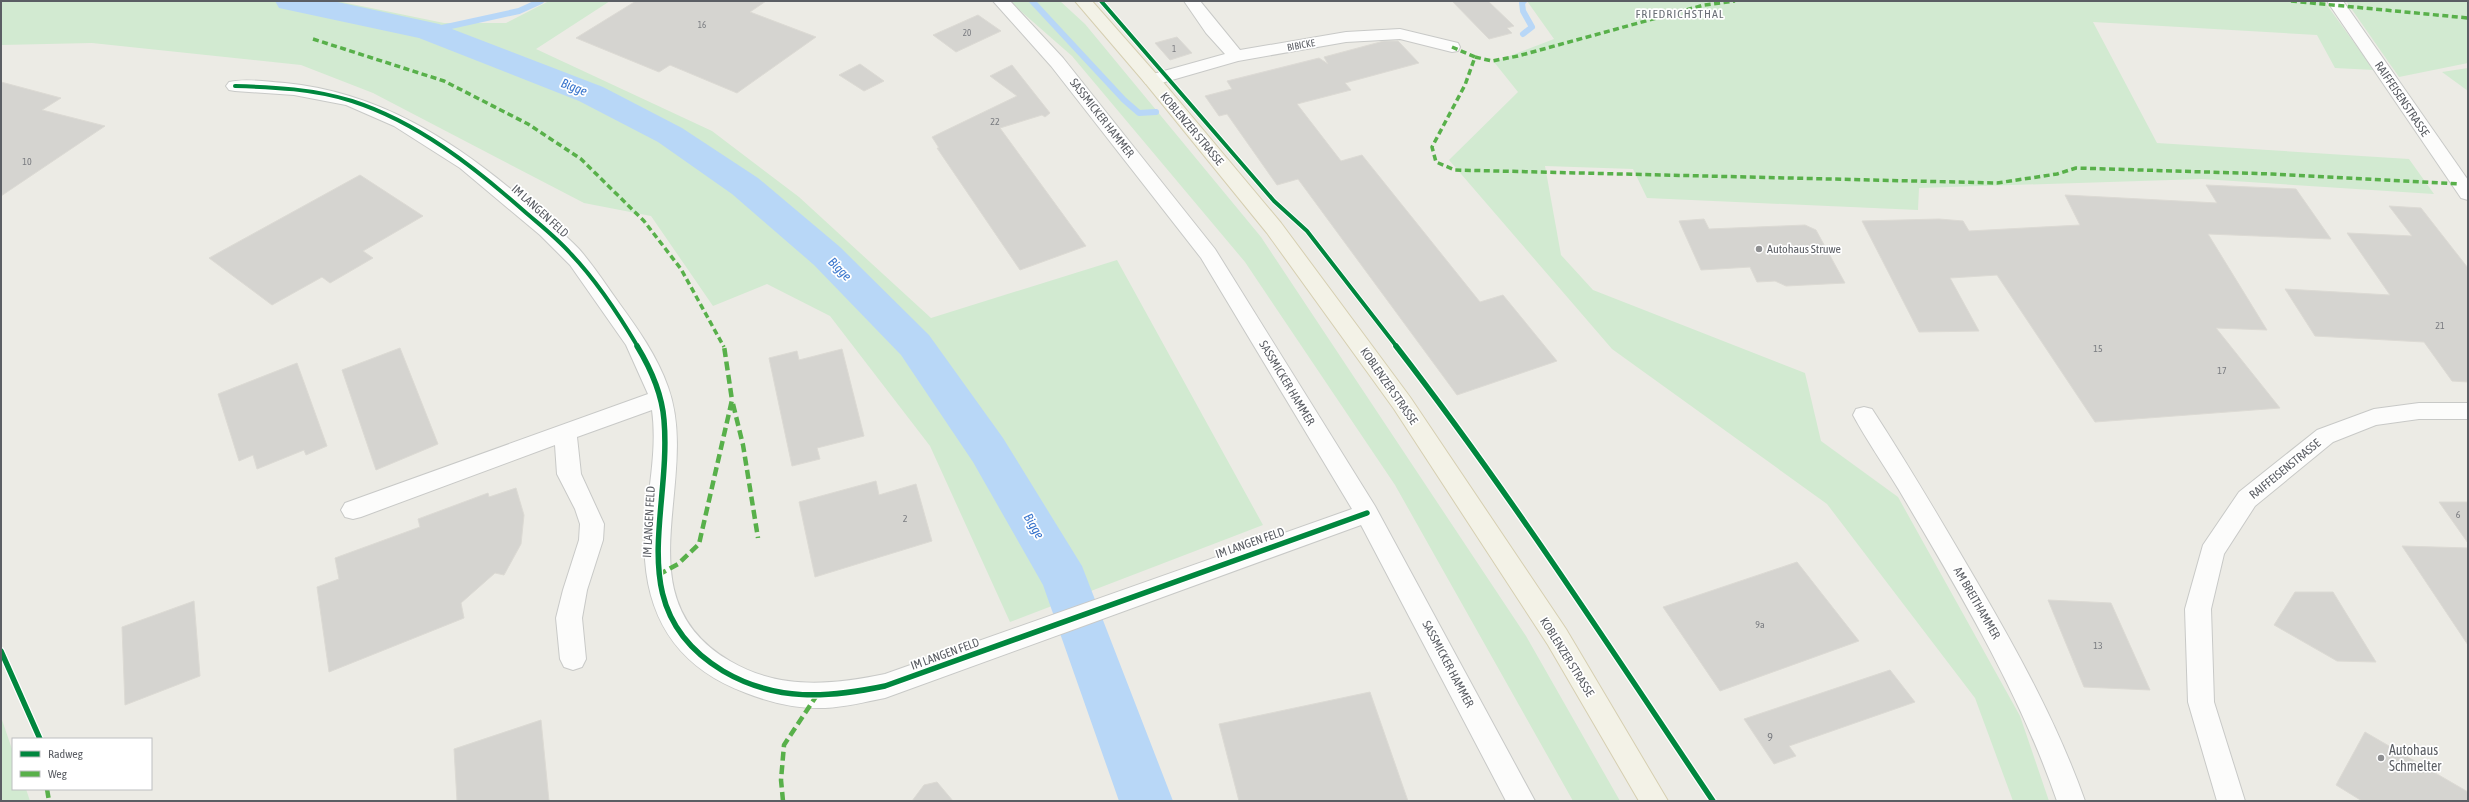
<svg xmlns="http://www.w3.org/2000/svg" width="2469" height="802" font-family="'Asap Condensed',sans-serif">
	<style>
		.green { fill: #d2ead1 }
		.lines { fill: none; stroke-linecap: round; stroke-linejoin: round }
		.stream { stroke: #b8d7f7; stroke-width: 6 }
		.river { fill: #b8d7f7; fill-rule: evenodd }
		.building { fill: #d5d4d0; stroke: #dcdad4 }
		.minor-casing { stroke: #c8c9c7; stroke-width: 2 }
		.major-casing { stroke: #d6cfb1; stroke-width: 2 }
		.minor { fill: #fcfcfb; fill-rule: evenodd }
		.major { fill: #f3f2e7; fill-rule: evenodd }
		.quiet-far1 { stroke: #58b04a; stroke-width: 3.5; stroke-dasharray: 6 3.5; stroke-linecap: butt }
		.quiet { stroke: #58b04a; stroke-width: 4.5; stroke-dasharray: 9 4.5; stroke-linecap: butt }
		.cycleway-far1-casing { stroke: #fff; stroke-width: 6 }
		.cycleway-casing { stroke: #fff; stroke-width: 8 }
		.cycleway-far1 { stroke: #00873e; stroke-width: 4 }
		.cycleway { stroke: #00873e; stroke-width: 5.5 }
		.poi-dot { fill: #8e8f91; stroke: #fff; stroke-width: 1.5 }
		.labels { text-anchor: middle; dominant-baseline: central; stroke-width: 3.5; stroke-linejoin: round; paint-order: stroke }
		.far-number-label { font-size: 9px; fill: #7a7c80 }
		.far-street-label { font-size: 10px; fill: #5b5e64; stroke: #fff }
		.number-label { font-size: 10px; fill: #7a7c80 }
		.far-quarter-label { font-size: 12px; letter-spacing: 1px; fill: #6b7077; stroke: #fff }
		.street-label { font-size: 12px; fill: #5b5e64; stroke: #fff }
		.poi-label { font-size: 12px; fill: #5b5e64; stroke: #fff; text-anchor: start }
		.near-number-label { font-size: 12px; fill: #7a7c80 }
		.water-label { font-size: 13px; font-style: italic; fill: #3a76cd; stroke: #fff }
		.near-poi-label { font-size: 14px; fill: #5b5e64; stroke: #fff; text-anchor: start }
	</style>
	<rect width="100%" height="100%" fill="#ecebe5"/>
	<!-- green -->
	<g class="green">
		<path d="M1 1H337L444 23H506L549 1H610L536 49 712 131 799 197 931 318 1117 260 1263 525 1010 622 930 446 830 316 767 284 713 306 651 216 584 203 373 93 301 65 92 43 1 45Z"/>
		<path d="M1009 1H1060L1085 24 1261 237 1526 636 1620 801H1573L1395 485 1245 262 1072 56Z"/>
		<path d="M1527 1H2324L2374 70 2335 68 2317 35 2093 22 2157 143 2409 159 2434 194 2202 179 1919 188 1918 210 1647 198 1633 169 1545 166 1561 255 1593 290 1805 373 1821 441 1898 497 2020 716 2049 801H2013L1975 698 1827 504 1612 349 1449 160 1518 92 1494 62 1554 39Z"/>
		<path d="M2346 1H2468V63L2399 77Z"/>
		<path d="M2468 68V91L2442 72Z"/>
		<path d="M1 717 13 752V789H26L30 801H1Z"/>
	</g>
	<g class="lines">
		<!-- stream -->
		<g class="stream">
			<path d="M1032 1 1124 100 1139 113 1156 112"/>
			<path d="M428 31 519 11 541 1"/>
			<path d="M1523 34 1532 27 1523 11 1522 3 1524 1"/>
		</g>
		<!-- river -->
		<path class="river" d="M275 1H333L439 24 603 87 682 128 758 178 840 247 929 335 1003 438 1082 566 1173 801H1119L1043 585 973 462 901 355 814 265 732 194 658 142 579 101 419 38 279 8Z"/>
	</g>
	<!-- building -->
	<g class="building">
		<path d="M636 1H766L750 12 816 37 737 93 670 65 659 72 576 38Z"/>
		<path d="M1452 1H1488L1514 26 1507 28 1512 33 1489 39Z"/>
		<path d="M978 15 1001 31 956 52 933 35Z"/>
		<path d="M1177 37 1192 53 1170 60 1155 43Z"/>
		<path d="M1384 41H1398L1419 63 1345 83 1351 90 1297 104 1341 161 1362 155 1480 302 1503 295 1557 361 1457 395 1298 179 1277 185 1227 114 1219 116 1205 96 1232 89 1227 81 1319 58 1328 64 1324 57Z"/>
		<path d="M860 64 884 81 864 91 839 75Z"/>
		<path d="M1012 65 1050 113 1045 117 1042 115 1000 128 1086 246 1020 270 937 148H939L932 137 1017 96 990 76Z"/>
		<path d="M1 82 61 98 42 110 105 126 1 196Z"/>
		<path d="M360 175 423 216 363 251 373 258 330 283 322 277 272 305 209 258Z"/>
		<path d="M2206 185 2296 189 2331 239 2208 234 2267 330 2216 328 2280 408 2095 422 1997 275 1950 278 1979 331 1919 332 1862 221 1939 219 1963 221 1969 231 2080 225 2065 195 2217 203Z"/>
		<path d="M2389 206 2421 208 2468 268V382L2452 381 2424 342 2315 336 2285 289 2390 295 2347 233 2412 236Z"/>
		<path d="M1704 219 1709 229 1805 225 1816 230 1845 283 1786 286 1775 281 1757 282 1750 267 1701 270 1679 221Z"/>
		<path d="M400 348 438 444 376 470 342 370Z"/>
		<path d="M842 349 864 436 817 448 820 459 792 466 769 358 797 351 799 360Z"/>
		<path d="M297 363 327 446 306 455 304 450 257 469 253 455 239 461 218 394Z"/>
		<path d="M876 481 879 495 916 484 932 541 815 577 799 502Z"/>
		<path d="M516 488 524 515 521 544 504 575 495 573 461 603 464 618 329 672 317 587 339 579 335 558 420 527 418 519 488 493 489 497Z"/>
		<path d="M2439 502H2468V543Z"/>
		<path d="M2402 546 2468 548V645Z"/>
		<path d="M1797 562 1859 641 1720 691 1663 607Z"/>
		<path d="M2295 592H2333L2376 662 2337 661 2274 625Z"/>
		<path d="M2048 600 2111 603 2150 690 2084 687Z"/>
		<path d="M194 601 200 676 125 705 122 627Z"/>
		<path d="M1890 670 1915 702 1789 746 1796 756 1774 764 1744 719Z"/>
		<path d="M1370 692 1408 801H1239L1219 724Z"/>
		<path d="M541 720 549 801H457L454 749Z"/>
		<path d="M2365 732 2468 792V801H2362L2336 785Z"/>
		<path d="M937 782 953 801H912L924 785Z"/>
	</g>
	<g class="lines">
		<defs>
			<g id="minor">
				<path d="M993 1H1010L1063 58 1215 249 1375 506 1535 801H1506L1361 525 885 698C865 702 845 707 825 708 798 709 771 703 746 693 684 670 650 627 645 560 642 510 659 460 652 410L577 437 581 474 604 524 603 540 587 590 582 618 586 659 582 667 573 670 564 667 560 659 556 618 563 590 579 540 580 524 575 509 557 474 555 445 361 517 353 519 345 517 341 510 345 503 648 394 626 345 570 265 540 235 460 168 394 126 346 105 294 95 235 91 229 90 226 86 229 82C246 78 268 82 285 83 379 92 455 141 525 201 543 217 563 232 579 249 594 266 606 285 619 303 638 329 657 356 668 387 702 481 620 597 730 661 779 690 832 685 885 674L1352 509 1201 258 1051 66Z"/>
				<path d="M1184 1H1200L1240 50 1346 32 1400 29 1458 43 1460 47 1458 51 1452 52 1400 39 1346 42 1238 61 1158 84H1146L1143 80 1146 76 1225 54 1206 33Z"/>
				<path d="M2327 1H2343L2468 180V200L2461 198Z"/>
				<path d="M2419 403H2468V419H2419L2376 425 2333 442 2255 506 2224 554 2211 609 2214 702 2245 801H2217L2188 702 2185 609 2203 545 2239 492 2317 430 2374 409Z"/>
				<path d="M1864 407 1872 409C1910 467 1945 527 1980 587 2020 656 2058 725 2085 801H2057C2019 691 1958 590 1899 490 1884 465 1867 441 1853 415L1856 409Z"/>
			</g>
			<path id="major" d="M1075 1H1092L1158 76 1281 223 1410 397 1566 629 1668 801H1639L1548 645 1394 409 1267 233 1146 84Z"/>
		</defs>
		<!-- minor casing -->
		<use href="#minor" class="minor-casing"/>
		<!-- major casing -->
		<use href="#major" class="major-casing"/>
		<!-- minor -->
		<use href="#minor" class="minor"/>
		<!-- major -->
		<use href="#major" class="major"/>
		<!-- quiet-far1 -->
		<g class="quiet-far1">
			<path d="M2291 1 2468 18"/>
			<path d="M313 39 444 81 528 124 581 159 644 221 681 269 724 347"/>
			<path d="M1452 47 1475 57 1465 85 1432 147 1436 162 1455 170 1997 183 2057 174 2076 168 2272 174 2460 184"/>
			<path d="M1475 57 1492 61 1518 56 1704 5 1735 1"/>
		</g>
		<!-- quiet -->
		<g class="quiet">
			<path d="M733 404 743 445 758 538"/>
			<path d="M658 575 678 564 699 544 732 400 724 346"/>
			<path d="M47 789 49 801"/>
			<path d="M783 801 781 780 784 745 817 695"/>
		</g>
		<defs>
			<g id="cycleway-far1">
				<path d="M1101 1 1274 201 1307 231 1397 347"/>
				<path d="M235 86C274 87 314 89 352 101 417 122 473 166 524 211 540 225 557 238 571 254 597 281 619 315 638 347"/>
			</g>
			<g id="cycleway">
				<path d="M637 346C651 369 662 394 664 420 672 514 621 610 723 671 776 702 828 698 885 686L1367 513"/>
				<path d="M1396 346C1509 492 1610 648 1713 801"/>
				<path d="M1 651 40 739"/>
			</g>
		</defs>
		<!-- cycleway-far1 casing -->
		<use href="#cycleway-far1" class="cycleway-far1-casing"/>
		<!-- cycleway casing -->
		<use href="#cycleway" class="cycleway-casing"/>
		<!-- cycleway-far1 -->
		<use href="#cycleway-far1" class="cycleway-far1"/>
		<!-- cycleway -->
		<use href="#cycleway" class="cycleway"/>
	</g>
	<!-- markers -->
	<g class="poi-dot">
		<circle cx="1759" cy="249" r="4"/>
		<circle cx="2381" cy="758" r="4"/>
	</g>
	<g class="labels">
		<!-- far-number labels -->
		<g class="far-number-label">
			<text x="702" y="25">16</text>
			<text x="967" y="33">20</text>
			<text x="1174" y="49">1</text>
		</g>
		<!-- far-street labels -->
		<g class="far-street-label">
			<text transform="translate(1301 45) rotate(-10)">BIBICKE</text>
		</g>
		<!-- number labels -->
		<g class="number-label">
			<text x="995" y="121">22</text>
			<text x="27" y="161">10</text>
			<text x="2440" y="325">21</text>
			<text x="2098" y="348">15</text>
			<text x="2222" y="370">17</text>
			<text x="2458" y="514">6</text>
			<text x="905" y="518">2</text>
			<text x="1760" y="624">9a</text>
			<text x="2098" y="645">13</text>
		</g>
		<!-- far-quarter labels -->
		<g class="far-quarter-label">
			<text x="1680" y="14">FRIEDRICHSTHAL</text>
		</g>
		<!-- street labels -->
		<g class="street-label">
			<text transform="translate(2402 99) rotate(56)">RAIFFEISENSTRASSE</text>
			<text transform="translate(1102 118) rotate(52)">SASSMICKER HAMMER</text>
			<text transform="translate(1192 129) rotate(50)">KOBLENZER STRASSE</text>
			<text transform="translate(540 211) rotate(42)">IM LANGEN FELD</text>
			<text transform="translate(1287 383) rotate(59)">SASSMICKER HAMMER</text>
			<text transform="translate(1389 386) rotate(55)">KOBLENZER STRASSE</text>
			<text transform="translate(2285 469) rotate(-39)">RAIFFEISENSTRASSE</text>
			<text transform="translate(649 522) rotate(-87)">IM LANGEN FELD</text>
			<text transform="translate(1250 543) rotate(-19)">IM LANGEN FELD</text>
			<text transform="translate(1977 603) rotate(60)">AM BREITHAMMER</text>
			<text transform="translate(945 654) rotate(-20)">IM LANGEN FELD</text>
			<text transform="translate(1567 657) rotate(58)">KOBLENZER STRASSE</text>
			<text transform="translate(1448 664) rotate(62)">SASSMICKER HAMMER</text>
		</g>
		<!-- poi labels -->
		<g class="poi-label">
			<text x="1767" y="249">Autohaus Struwe</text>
		</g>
		<!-- near-number labels -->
		<g class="near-number-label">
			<text x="1770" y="737">9</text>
		</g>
		<!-- water labels -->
		<g class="water-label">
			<text transform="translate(574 87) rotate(21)">Bigge</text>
			<text transform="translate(840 269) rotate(45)">Bigge</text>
			<text transform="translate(1034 526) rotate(59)">Bigge</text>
		</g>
		<!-- near-poi labels -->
		<g class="near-poi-label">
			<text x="2389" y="750">Autohaus<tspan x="2389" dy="16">Schmelter</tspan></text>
		</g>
	</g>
	<!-- border -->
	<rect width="2469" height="802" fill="none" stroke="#5b5e64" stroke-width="4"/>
	<!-- legend -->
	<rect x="12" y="738" width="140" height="52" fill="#ffffff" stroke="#bdbfc1"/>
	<rect x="20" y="751" width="20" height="6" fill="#00873e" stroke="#bdbfc1"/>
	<text x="48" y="758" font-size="12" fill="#5b5e64">Radweg</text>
	<rect x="20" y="771" width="20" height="6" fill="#58b04a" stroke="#bdbfc1"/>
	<text x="48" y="778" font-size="12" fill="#5b5e64">Weg</text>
</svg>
